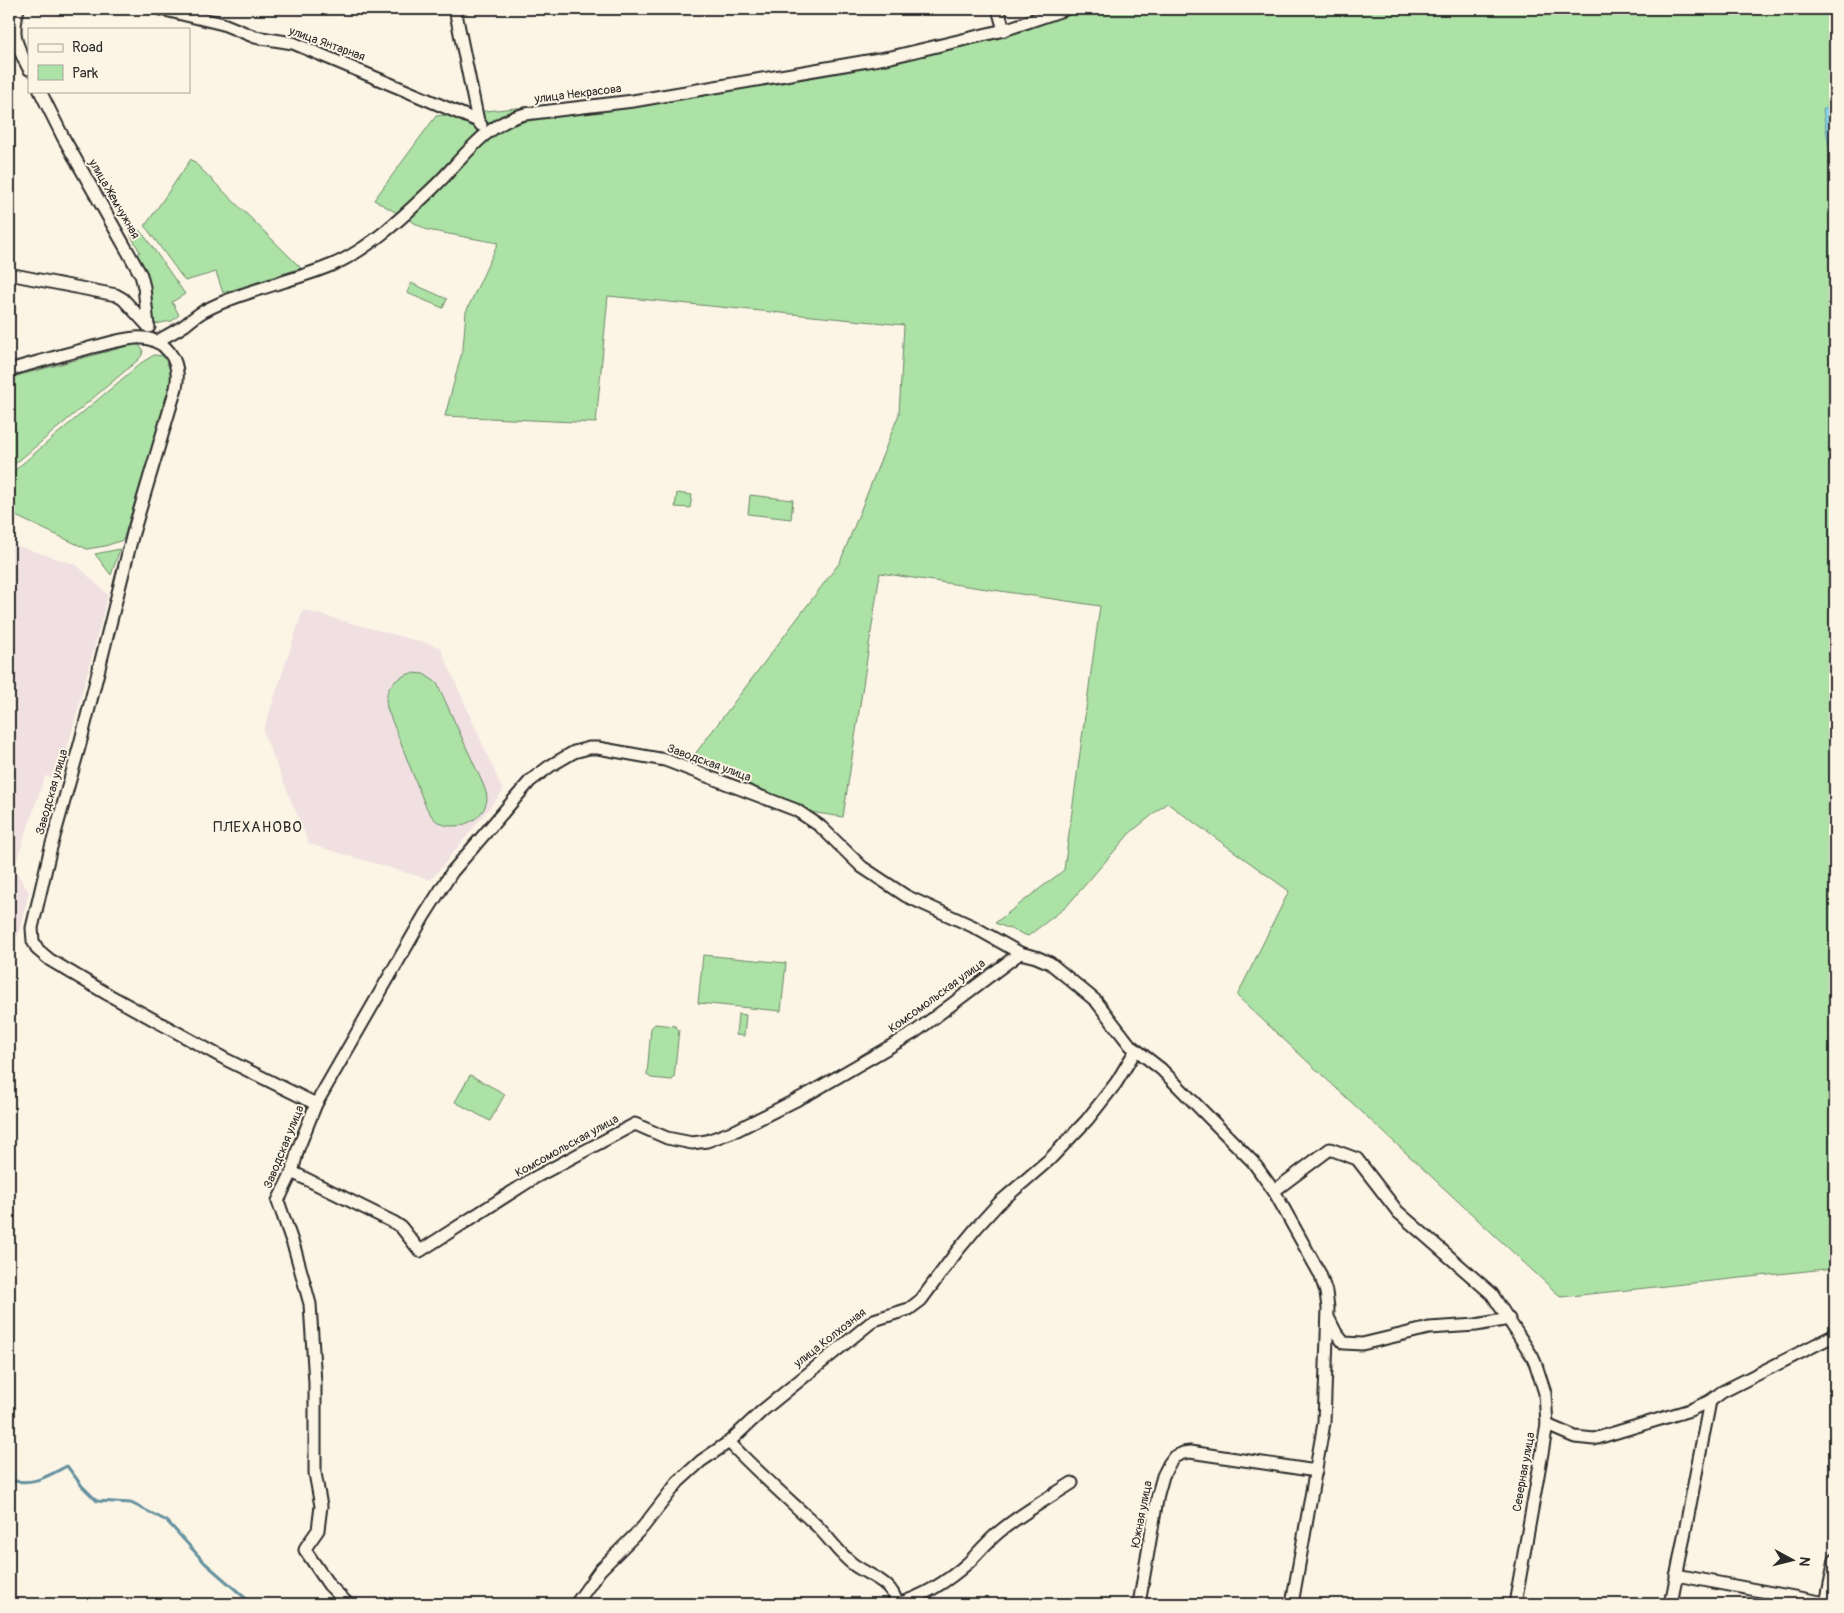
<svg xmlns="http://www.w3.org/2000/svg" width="1844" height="1613" font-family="Pangolin,sans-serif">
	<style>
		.built { fill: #f0e0e2 }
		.green { fill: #ace2a5; stroke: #6c8668 }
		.water { fill: #8bd5ec; stroke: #65919f }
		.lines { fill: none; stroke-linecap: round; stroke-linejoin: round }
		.shore { stroke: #516f78; stroke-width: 1 }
		.stream { stroke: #65919f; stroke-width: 3 }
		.minor-casing { stroke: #2b2b2b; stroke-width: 15 }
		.minor { stroke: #fcf5e5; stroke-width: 11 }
		.labels { text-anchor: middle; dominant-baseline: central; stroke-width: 4; stroke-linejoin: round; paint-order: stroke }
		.street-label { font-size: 12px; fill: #2b2b2b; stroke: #fcf5e5 }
		.quarter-label { font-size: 15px; letter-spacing: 1px; fill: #2b2b2b; stroke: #fcf5e5 }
	</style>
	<rect width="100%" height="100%" fill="#fcf5e5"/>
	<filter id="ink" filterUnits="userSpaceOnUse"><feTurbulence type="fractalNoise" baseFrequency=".02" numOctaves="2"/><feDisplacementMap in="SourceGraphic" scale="10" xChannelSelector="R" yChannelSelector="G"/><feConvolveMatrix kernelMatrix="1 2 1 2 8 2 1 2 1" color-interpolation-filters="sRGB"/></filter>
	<g filter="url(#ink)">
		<!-- built -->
		<g class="built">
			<path d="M9 543 77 565 108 595 59 780 45 776 14 869 29 892 18 936H9Z"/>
			<path d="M303 610 440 647 503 791 431 880 309 844 263 732Z"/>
		</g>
		<!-- green -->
		<g class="green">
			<path d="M1052 9H1835V1268L1561 1297 1237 996 1289 891 1167 803 1130 833 1066 907 1028 936 995 923 1064 870 1100 606 880 573 843 817 796 810 695 754 840 562 899 414 904 325 608 296 596 423 445 416 463 348 466 312 498 243 427 230 374 200 436 116 705 89 978 36 977 32Z"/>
			<path d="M191 159 301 268 223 293 216 272 185 281 145 226Z"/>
			<path d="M132 230H139L146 238 185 294 172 302 179 315 172 321 155 324 136 255 140 252 131 236Z"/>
			<path d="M411 283 447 299 443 308 407 293Z"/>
			<path d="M135 344 140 346 143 350 142 355 138 360 9 469V378Z"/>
			<path d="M154 355 164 356C171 364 173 373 172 383L123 540 105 546 87 549 9 513V475L141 363Z"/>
			<path d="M677 493 692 495 690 508 675 507Z"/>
			<path d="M750 495 793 500 791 519 748 514Z"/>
			<path d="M120 549 111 575 95 554Z"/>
			<path d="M412 673 424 674 437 683 483 784C485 789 487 794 487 799 485 820 457 832 440 823 433 820 429 812 425 805L387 708C383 689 394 678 412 673Z"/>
			<path d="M703 955 786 963 781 1011 698 1003Z"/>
			<path d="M738 1014 746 1015 744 1036 736 1035Z"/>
			<path d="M655 1024 675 1026 679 1030 674 1078 672 1080 651 1078 647 1075 651 1028Z"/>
			<path d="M470 1075 505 1094 490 1121 455 1102Z"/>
		</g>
		<!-- water -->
		<path class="water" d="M1835 98V173L1833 171 1823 110Z"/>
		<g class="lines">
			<!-- shore -->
			<path class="shore" d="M1835 105 1829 112 1835 154"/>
			<!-- stream -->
			<path class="stream" d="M9 1480C33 1486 46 1477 67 1466L82 1486 97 1501 131 1503 167 1521 205 1563 252 1604"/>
			<defs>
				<g id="minor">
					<path d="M18 9C11 37 16 44 29 69"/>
					<path d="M161 9 223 24 255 37 293 43 478 121"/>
					<path d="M455 9 478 121 481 125"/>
					<path d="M998 9 1004 30"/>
					<path d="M40 91 63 137 141 275 144 287 148 326"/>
					<path d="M9 274 116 295 123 299 149 327"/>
					<path d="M156 342C166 336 176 331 185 325 191 320 197 315 204 311 244 290 291 282 332 265 368 250 404 216 432 189 462 161 482 125 525 114L633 101 891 57 1004 30 1066 9"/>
					<path d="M9 370C38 362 68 353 97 346 109 343 123 339 135 338 165 336 182 360 176 388L133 533 80 744 50 851 32 928 33 941 38 950 50 960 109 995 227 1060 316 1104"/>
					<path d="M292 1172 395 1223 401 1227 420 1251 534 1178 635 1124 667 1138 692 1143 707 1141 737 1130 810 1093 915 1032 1020 953"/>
					<path d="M1274 1191 1330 1149 1357 1159 1398 1212 1492 1294 1532 1356 1536 1365 1545 1393 1547 1425 1515 1604"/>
					<path d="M1329 1319 1336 1333 1344 1343 1362 1344 1429 1328 1476 1325 1509 1319"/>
					<path d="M1547 1425 1575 1437 1594 1439 1690 1410 1710 1401 1722 1392 1835 1335"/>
					<path d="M729 1442C757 1472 787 1498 817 1526 830 1539 839 1554 854 1565 871 1577 892 1581 897 1604"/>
					<path d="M1676 1575 1826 1603"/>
					<path d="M348 1604 329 1585 305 1550 306 1547 318 1530 321 1506 315 1473V1383L310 1304 295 1250 278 1201 292 1172 298 1149 316 1104 424 916 452 872 530 781 550 766 574 752 589 748H598L665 760 796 810 820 826 862 867 906 896 972 926 1020 953 1036 957 1050 963 1096 1001 1130 1045 1161 1069 1253 1162 1274 1191 1320 1274 1326 1292 1328 1308 1324 1423 1292 1604"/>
					<path d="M576 1604 600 1570 643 1527 678 1482 701 1461 729 1442 762 1411 874 1320 909 1309 921 1300 958 1250 978 1226 999 1203 1050 1159 1087 1120 1116 1083 1136 1050"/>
					<path d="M897 1604C925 1596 948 1581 969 1562 979 1552 988 1541 999 1532 1022 1513 1047 1499 1072 1483"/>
					<path d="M1139 1604 1158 1494 1163 1476 1169 1464 1174 1457 1183 1453 1190 1452 1316 1471"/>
					<path d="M1671 1604 1710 1401"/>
					<path d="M1826 1604 1835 1559"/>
				</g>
			</defs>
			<!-- minor casing -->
			<use href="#minor" class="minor-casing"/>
			<!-- minor -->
			<use href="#minor" class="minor"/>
		</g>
	</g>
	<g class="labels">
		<!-- street labels -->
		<g class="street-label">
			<text transform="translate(327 44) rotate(20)">улица Янтарная</text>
			<text transform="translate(578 94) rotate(-7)">улица Некрасова</text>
			<text transform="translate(114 199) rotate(60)">улица Жемчужная</text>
			<text transform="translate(709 763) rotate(20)">Заводская улица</text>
			<text transform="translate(52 792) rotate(-74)">Заводская улица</text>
			<text transform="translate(937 996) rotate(-36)">Комсомольская улица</text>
			<text transform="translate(567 1146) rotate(-29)">Комсомольская улица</text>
			<text transform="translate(284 1147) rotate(-68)">Заводская улица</text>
			<text transform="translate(830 1338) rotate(-38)">улица Колхозная</text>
			<text transform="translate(1524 1472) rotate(-80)">Северная улица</text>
			<text transform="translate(1142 1514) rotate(-79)">Южная улица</text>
		</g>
		<!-- quarter labels -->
		<g class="quarter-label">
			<text x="258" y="827">ПЛЕХАНОВО</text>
		</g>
	</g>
	<!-- margin -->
	<rect width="1844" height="1613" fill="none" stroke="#fcf5e5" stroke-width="30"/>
	<rect x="15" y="15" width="1814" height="1583" fill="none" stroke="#2b2b2b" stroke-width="2" filter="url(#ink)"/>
	<!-- legend -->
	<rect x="28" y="28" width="162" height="65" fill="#fcf5e5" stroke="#a8a49b"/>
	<rect x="38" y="44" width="25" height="8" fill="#fcf5e5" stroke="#a8a49b"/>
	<text x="72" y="52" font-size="15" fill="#2b2b2b">Road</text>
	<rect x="38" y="65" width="25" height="15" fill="#ace2a5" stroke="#a8a49b"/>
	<text x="72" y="78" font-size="15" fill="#2b2b2b">Park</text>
	<!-- north arrow -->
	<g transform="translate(1792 1560) rotate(97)" stroke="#fcf5e5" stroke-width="4" paint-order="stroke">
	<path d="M0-4L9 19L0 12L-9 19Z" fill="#2b2b2b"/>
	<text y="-8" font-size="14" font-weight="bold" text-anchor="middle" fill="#2b2b2b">N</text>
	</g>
</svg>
